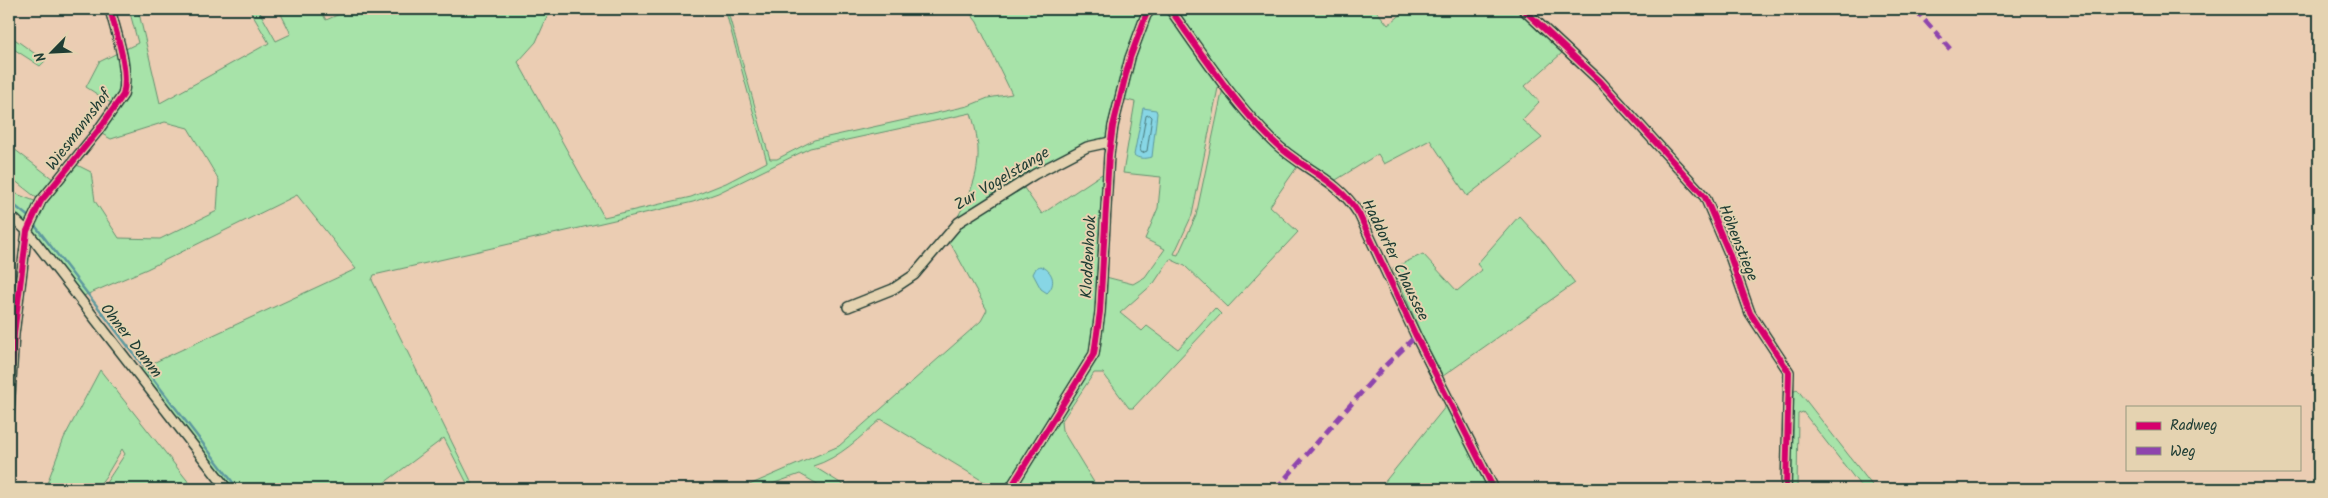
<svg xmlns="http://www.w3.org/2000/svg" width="2328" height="498" font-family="Kalam,sans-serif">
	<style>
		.green { fill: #a7e3a9; stroke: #63906e }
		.water { fill: #87d6e5; stroke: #5d999e }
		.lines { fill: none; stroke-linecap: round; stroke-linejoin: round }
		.shore { stroke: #497a7b; stroke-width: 1 }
		.stream { stroke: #5d999e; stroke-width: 2.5 }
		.street-casing { stroke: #1f3d34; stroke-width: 12 }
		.street { stroke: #e5d3b1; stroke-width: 9 }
		.quiet { stroke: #8e44ad; stroke-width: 5; stroke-dasharray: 10 5; stroke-linecap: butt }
		.cycleway-casing { stroke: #e5d3b1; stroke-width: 9 }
		.cycleway { stroke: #d6006c; stroke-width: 6 }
		.labels { text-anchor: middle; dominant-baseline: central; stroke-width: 4; stroke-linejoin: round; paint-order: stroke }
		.street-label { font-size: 16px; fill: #1f3d34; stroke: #e5d3b1 }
	</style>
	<rect width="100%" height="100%" fill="#ebcdb3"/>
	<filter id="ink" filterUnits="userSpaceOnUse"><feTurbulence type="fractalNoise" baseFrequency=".02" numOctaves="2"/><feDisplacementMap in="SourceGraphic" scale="10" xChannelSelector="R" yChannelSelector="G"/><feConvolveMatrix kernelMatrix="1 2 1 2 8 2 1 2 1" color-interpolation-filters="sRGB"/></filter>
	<g filter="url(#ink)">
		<!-- green -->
		<g class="green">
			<path d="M129 9H138L160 103 269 43 249 9H258L276 41 291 34 280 12 286 9H320L326 20 351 9H557L547 17 536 42 518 62 604 217 691 197 726 183 767 162 725 9H727L770 159H777L814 140 968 106 988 98 1012 94 977 22 967 9H1147L1107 140 1046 164 957 218C979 180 984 154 971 113L810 148 718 193 693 202 374 275 372 280 475 489H470L444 438 376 489H233L140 369 356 269 297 195 147 269 81 297 9 206V191L37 202 77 165 91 172 95 201 119 238 160 239 217 211 219 180 188 128 165 122 111 139 100 133 111 103 86 87 99 62 138 43Z"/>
			<path d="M1155 9H1375L1388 25 1408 9H1515L1562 53 1525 86 1539 102 1522 120 1542 138 1467 196 1430 140 1384 164 1378 154 1336 180 1276 140 1219 83 1192 215 1174 254 1178 255 1196 216 1223 88 1272 144 1297 167 1270 206 1298 232 1228 307 1185 266 1170 259 1154 283 1120 313 1142 331 1147 326 1178 349 1215 308 1221 314 1133 408H1129L1103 373H1094L1061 422 1062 430 1098 489H1014L1045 428 1004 489H996L881 419C860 437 840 458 813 466L850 489H826L800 474 758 489H740L839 446 981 321 987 310 952 246 945 240 962 224 1024 188 1042 214 1105 172 1098 275 1133 284 1145 277 1165 249 1145 239 1158 208 1161 177 1123 173 1135 102 1123 99C1130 70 1135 33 1155 9Z"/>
			<path d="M9 35 45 61 40 66 9 46Z"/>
			<path d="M14 149 53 179 38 199 9 176V155Z"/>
			<path d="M1519 216 1545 244 1575 283 1443 376 1422 336 1393 268 1423 254 1457 291 1482 270 1477 264Z"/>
			<path d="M100 370 194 489H102L125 454 122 449 106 476 96 489H45L64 438Z"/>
			<path d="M1797 389 1875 489H1863L1803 412 1798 414 1797 489H1790L1792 393Z"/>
			<path d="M1446 406 1492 489H1379Z"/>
		</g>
		<!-- water -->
		<g class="water">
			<path d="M1143 108 1156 110 1157 113 1152 157C1146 159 1138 159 1134 155Z"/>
			<path d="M1040 266C1053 270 1057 284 1047 293L1041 289 1033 274 1036 268Z"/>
		</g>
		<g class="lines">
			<!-- shore -->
			<path class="shore" d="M1150 115 1152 117 1147 151 1142 153 1140 150 1146 116Z"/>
			<!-- stream -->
			<g class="stream">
				<path d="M9 201 30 218"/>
				<path d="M33 223 238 489"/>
			</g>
			<defs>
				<g id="street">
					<path d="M1170 9C1202 54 1233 102 1273 141 1302 170 1336 177 1359 214L1416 336 1494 489"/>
					<path d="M1523 9 1600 81 1705 197 1729 253 1750 313 1789 372 1786 489"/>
					<path d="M9 214 27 231 227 489"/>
					<path d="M848 307 893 289 914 275 959 222 1035 174 1087 147 1110 142"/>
					<path d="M9 411 14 334 27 231 41 201 97 132 123 95C130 71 116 33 110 9"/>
					<path d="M1010 489 1094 354 1100 312 1109 155 1113 126 1130 58 1146 15 1151 9"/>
				</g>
			</defs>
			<!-- street casing -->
			<use href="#street" class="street-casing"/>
			<!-- street -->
			<use href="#street" class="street"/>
			<!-- quiet -->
			<g class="quiet">
				<path d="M1915 9 1950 49"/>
				<path d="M1276 489 1384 367 1416 336"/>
			</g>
			<defs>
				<g id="cycleway">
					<path d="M1170 9C1202 54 1233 102 1273 141 1302 170 1336 177 1359 214L1416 336 1494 489"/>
					<path d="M1523 9 1600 81 1705 197 1729 253 1750 313 1789 372 1786 489"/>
					<path d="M9 411 14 334 27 231 41 201 97 132 123 95C130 71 116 33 110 9"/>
					<path d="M1010 489 1094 354 1100 312 1109 155 1113 126 1130 58 1146 15 1151 9"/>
				</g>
			</defs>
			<!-- cycleway casing -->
			<use href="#cycleway" class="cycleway-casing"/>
			<!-- cycleway -->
			<use href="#cycleway" class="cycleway"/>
		</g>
	</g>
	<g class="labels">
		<!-- street labels -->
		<g class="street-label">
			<text transform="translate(79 130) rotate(-53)">Wiesmannshof</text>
			<text transform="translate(1002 179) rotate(-31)">Zur Vogelstange</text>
			<text transform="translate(1738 243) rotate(68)">Höhenstiege</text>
			<text transform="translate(1089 257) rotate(-87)">Kloddenhook</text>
			<text transform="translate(1395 260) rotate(64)">Haddorfer Chaussee</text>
			<text transform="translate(131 341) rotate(52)">Ohner Damm</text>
		</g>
	</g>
	<!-- margin -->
	<rect width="2328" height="498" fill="none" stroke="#e5d3b1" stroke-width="30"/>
	<rect x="15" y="15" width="2298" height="468" fill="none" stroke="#1f3d34" stroke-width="2" filter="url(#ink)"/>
	<!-- legend -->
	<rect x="2126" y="406" width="175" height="65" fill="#e5d3b1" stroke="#96977f"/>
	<rect x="2136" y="422" width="25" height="8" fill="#d6006c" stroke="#96977f"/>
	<text x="2170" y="430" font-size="15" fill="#1f3d34">Radweg</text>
	<rect x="2136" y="447" width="25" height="8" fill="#8e44ad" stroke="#96977f"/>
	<text x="2170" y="456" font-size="15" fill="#1f3d34">Weg</text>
	<!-- north arrow -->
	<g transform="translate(52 52) rotate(246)" stroke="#e5d3b1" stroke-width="4" paint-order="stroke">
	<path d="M0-4L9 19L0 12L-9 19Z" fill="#1f3d34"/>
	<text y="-8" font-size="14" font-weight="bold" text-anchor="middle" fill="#1f3d34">N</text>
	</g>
</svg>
